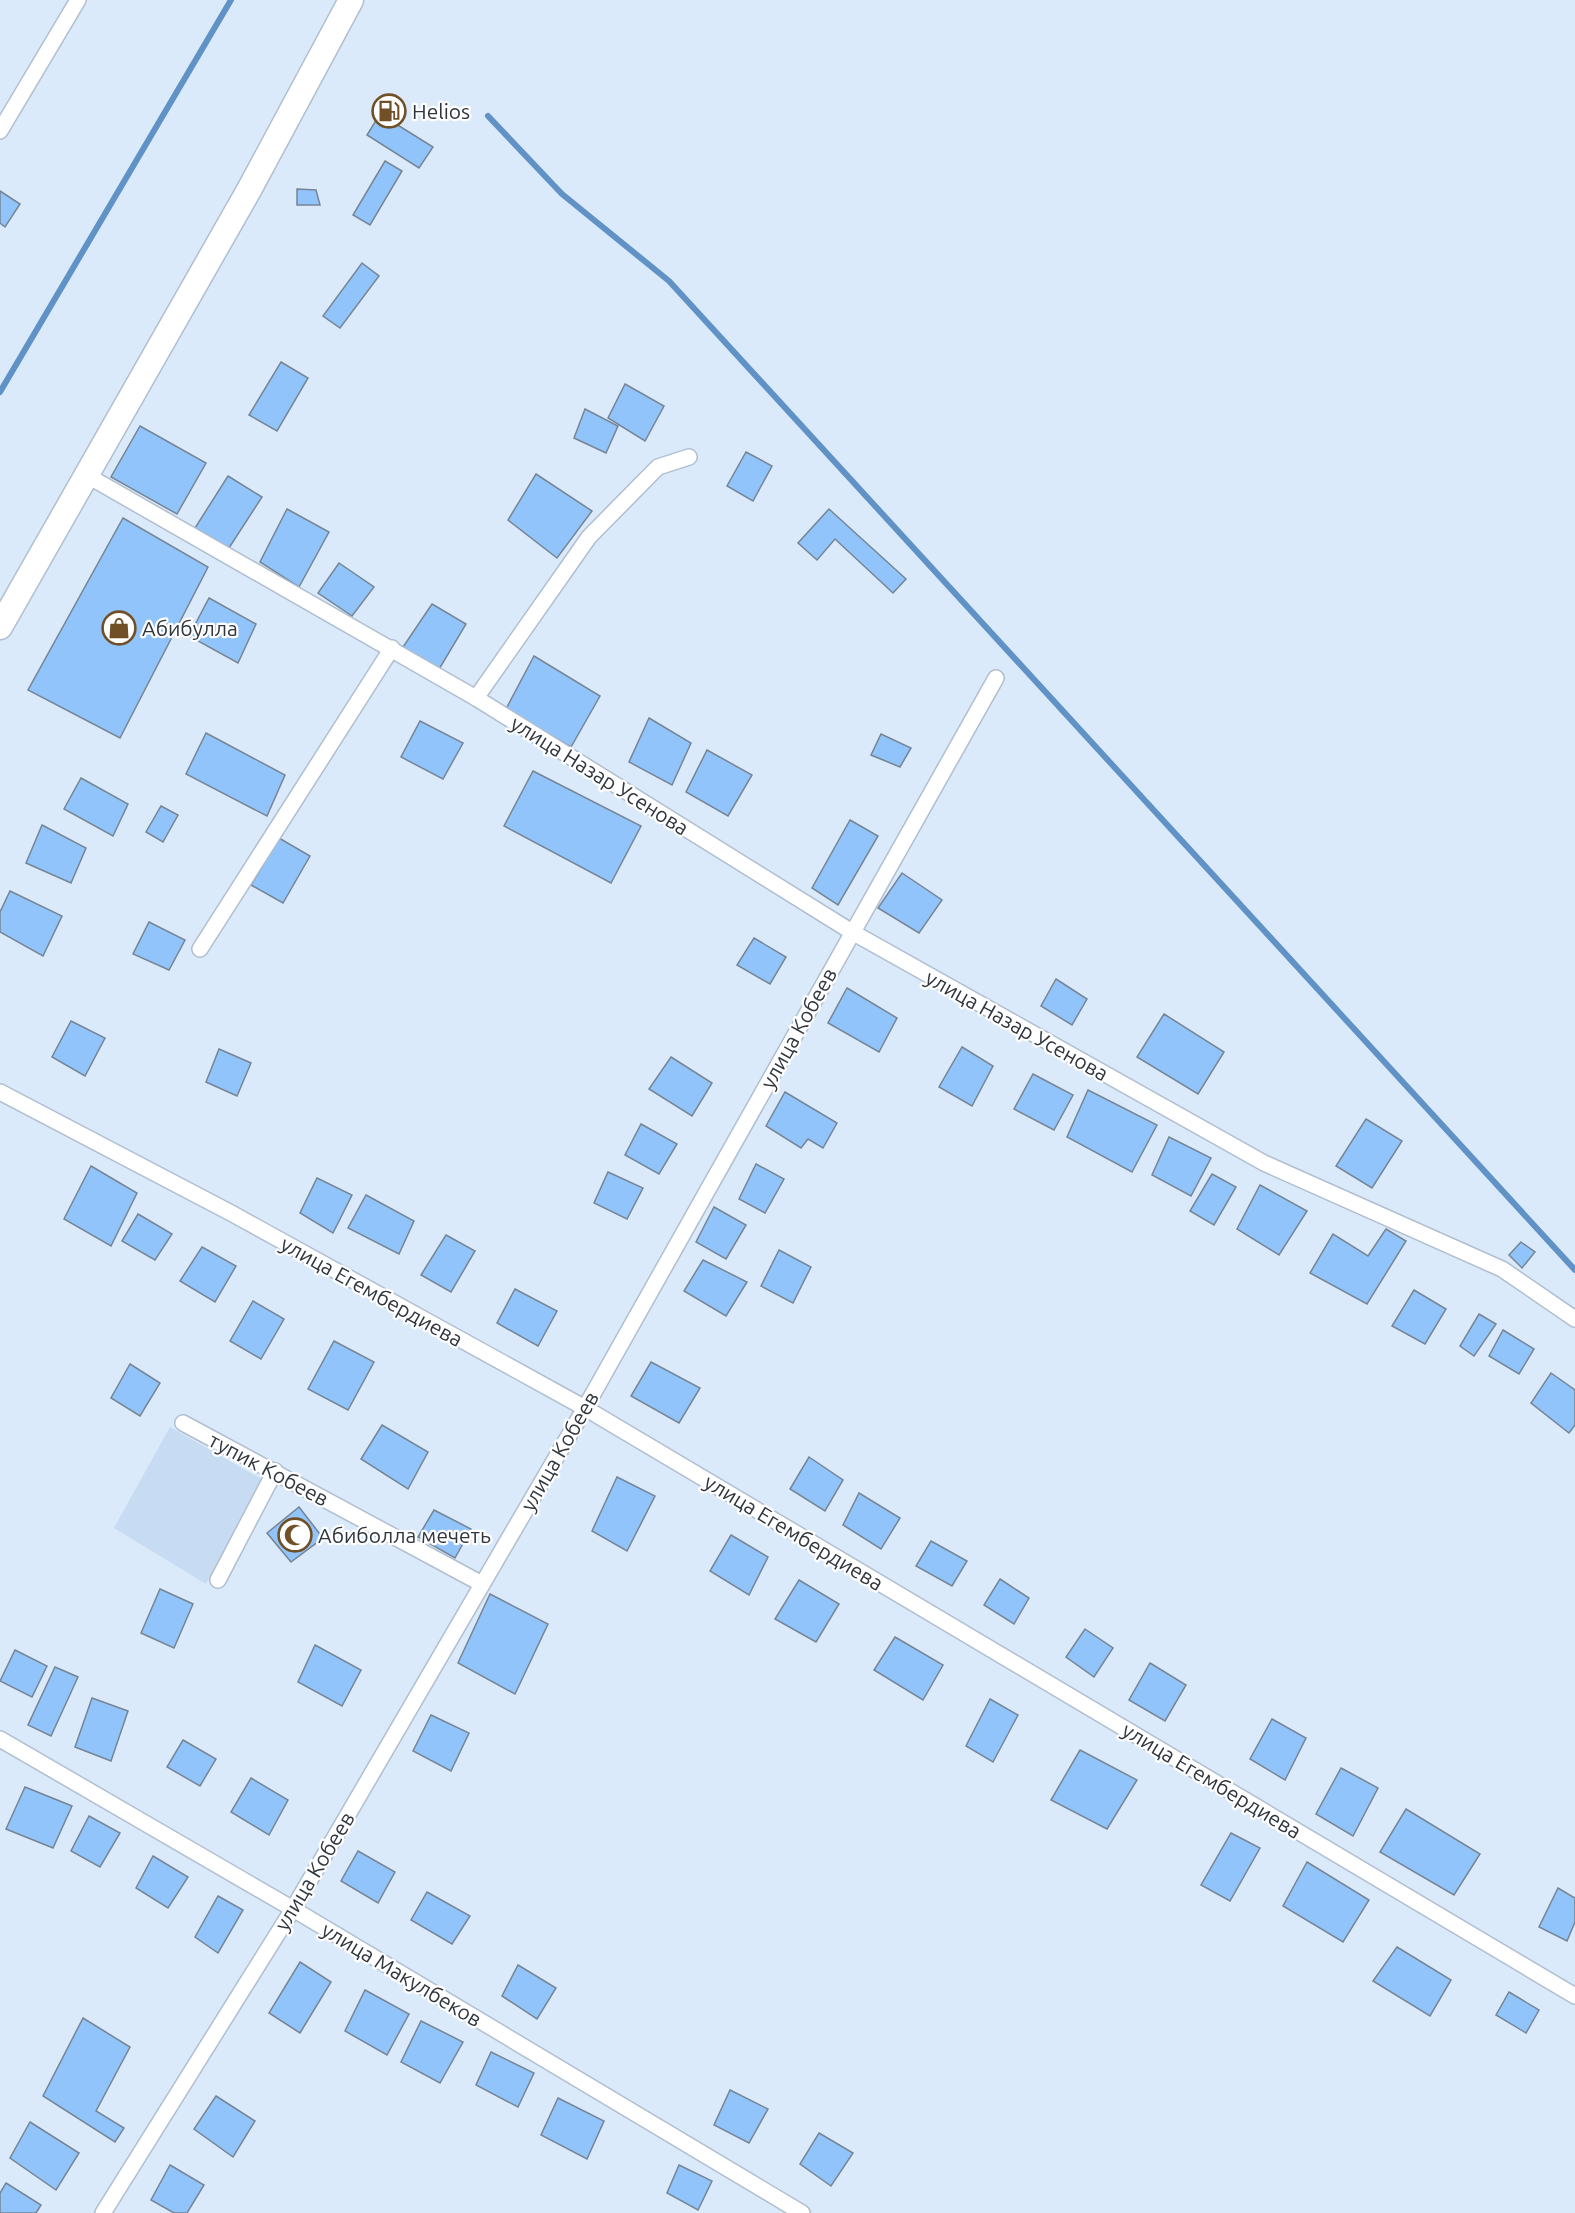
<svg xmlns="http://www.w3.org/2000/svg" width="1575" height="2213" font-family="Ubuntu,sans-serif">
	<style>
		.built { fill: #c7dcf2 }
		.lines { fill: none; stroke-linecap: round; stroke-linejoin: round }
		.stream { stroke: #6192c5; stroke-width: 6 }
		.building { fill: #91c4fa; stroke: #768595; stroke-width: 1.5 }
		.minor-casing { stroke: #b0bfd0; stroke-width: 18 }
		.primary-casing { stroke: #b0bfd0; stroke-width: 27 }
		.minor { stroke: #fff; stroke-width: 15 }
		.primary { stroke: #fff; stroke-width: 24 }
		.labels { text-anchor: middle; dominant-baseline: central; stroke-width: 4.5; stroke-linejoin: round; paint-order: stroke }
		.poi-label { font-size: 21px; fill: #30363d; stroke: #fff; text-anchor: start }
		.street-label { font-size: 21px; fill: #30363d; stroke: #fff }
	</style>
	<rect width="100%" height="100%" fill="#daeafb"/>
	<!-- built -->
	<path class="built" d="M170 1427 263 1480 206 1584 114 1528Z"/>
	<g class="lines">
		<!-- stream -->
		<g class="stream">
			<path d="M488 116 562 194 669 281 1575 1270"/>
			<path d="M0 392 231 0"/>
		</g>
	</g>
	<!-- building -->
	<g class="building">
		<path d="M380 114 433 147 419 168 367 135Z"/>
		<path d="M385 161 402 171 370 225 353 215Z"/>
		<path d="M297 189 316 190 320 205H297Z"/>
		<path d="M0 191 20 204 5 227 0 223Z"/>
		<path d="M362 263 379 276 340 328 323 316Z"/>
		<path d="M281 362 308 378 277 431 249 415Z"/>
		<path d="M625 384 664 406 645 441 608 418Z"/>
		<path d="M585 409 618 426 606 453 574 438Z"/>
		<path d="M140 426 206 463 177 514 111 477Z"/>
		<path d="M746 452 772 466 753 501 727 486Z"/>
		<path d="M536 474 592 511 557 558 508 520Z"/>
		<path d="M228 476 262 497 229 548 195 528Z"/>
		<path d="M287 509 329 532 299 587 260 562Z"/>
		<path d="M829 509 906 579 893 593 835 539 817 560 798 543Z"/>
		<path d="M123 518 208 567 120 738 28 690Z"/>
		<path d="M339 563 374 587 352 616 318 593Z"/>
		<path d="M209 598 256 624 238 663 189 636Z"/>
		<path d="M432 604 466 624 438 671 401 650Z"/>
		<path d="M534 656 600 696 571 747 506 709Z"/>
		<path d="M649 718 691 743 672 785 629 762Z"/>
		<path d="M420 721 463 743 443 779 401 757Z"/>
		<path d="M206 733 285 775 267 816 186 774Z"/>
		<path d="M881 734 911 748 900 767 871 755Z"/>
		<path d="M707 750 752 775 728 816 686 792Z"/>
		<path d="M533 771 641 826 611 883 504 826Z"/>
		<path d="M81 778 128 804 113 836 64 809Z"/>
		<path d="M161 806 178 815 163 842 146 832Z"/>
		<path d="M850 820 878 836 838 905 812 888Z"/>
		<path d="M42 825 86 848 71 883 26 863Z"/>
		<path d="M279 838 310 856 283 903 251 885Z"/>
		<path d="M902 873 942 900 919 933 878 908Z"/>
		<path d="M10 891 62 916 43 956 0 932V912Z"/>
		<path d="M149 922 185 940 169 970 133 954Z"/>
		<path d="M754 938 786 957 770 984 737 965Z"/>
		<path d="M1056 979 1087 999 1072 1025 1041 1006Z"/>
		<path d="M847 988 897 1018 879 1052 828 1023Z"/>
		<path d="M1164 1014 1224 1052 1198 1094 1137 1057Z"/>
		<path d="M71 1021 105 1038 85 1076 52 1057Z"/>
		<path d="M962 1047 993 1066 972 1106 939 1087Z"/>
		<path d="M219 1049 251 1063 237 1096 206 1082Z"/>
		<path d="M671 1057 712 1083 692 1116 649 1089Z"/>
		<path d="M1033 1074 1073 1095 1054 1130 1014 1109Z"/>
		<path d="M1088 1090 1157 1125 1132 1172 1067 1137Z"/>
		<path d="M785 1092 837 1123 823 1148 808 1139 801 1148 766 1126Z"/>
		<path d="M1366 1119 1402 1141 1372 1188 1336 1166Z"/>
		<path d="M641 1124 677 1144 659 1174 625 1155Z"/>
		<path d="M1169 1137 1211 1158 1191 1196 1152 1175Z"/>
		<path d="M756 1164 784 1179 765 1213 739 1199Z"/>
		<path d="M91 1166 137 1193 111 1246 64 1219Z"/>
		<path d="M608 1172 643 1188 627 1219 594 1203Z"/>
		<path d="M1212 1174 1236 1187 1214 1225 1190 1211Z"/>
		<path d="M317 1178 352 1195 333 1233 300 1213Z"/>
		<path d="M1260 1185 1307 1211 1279 1255 1237 1229Z"/>
		<path d="M366 1195 414 1221 399 1254 348 1228Z"/>
		<path d="M714 1207 746 1225 726 1259 696 1242Z"/>
		<path d="M138 1214 172 1234 155 1260 122 1241Z"/>
		<path d="M1386 1229 1406 1241 1367 1304 1310 1273 1333 1234 1368 1256Z"/>
		<path d="M446 1235 475 1251 451 1292 421 1275Z"/>
		<path d="M1521 1242 1535 1252 1522 1268 1509 1255Z"/>
		<path d="M202 1247 236 1266 215 1302 180 1281Z"/>
		<path d="M779 1250 811 1267 793 1303 761 1286Z"/>
		<path d="M703 1260 747 1282 726 1316 684 1291Z"/>
		<path d="M515 1289 557 1311 538 1346 497 1323Z"/>
		<path d="M1414 1290 1446 1309 1425 1344 1392 1326Z"/>
		<path d="M253 1301 284 1319 261 1359 230 1341Z"/>
		<path d="M1479 1314 1496 1324 1474 1356 1460 1346Z"/>
		<path d="M1503 1330 1534 1349 1519 1374 1489 1356Z"/>
		<path d="M334 1341 374 1362 348 1410 308 1389Z"/>
		<path d="M651 1362 700 1388 679 1423 631 1396Z"/>
		<path d="M130 1364 160 1383 140 1416 111 1398Z"/>
		<path d="M1551 1373 1575 1390V1425L1569 1433 1531 1403Z"/>
		<path d="M382 1425 428 1452 408 1489 361 1459Z"/>
		<path d="M809 1457 843 1480 825 1511 790 1489Z"/>
		<path d="M617 1477 655 1496 627 1551 592 1531Z"/>
		<path d="M859 1493 900 1518 881 1549 843 1525Z"/>
		<path d="M299 1507 323 1538 291 1562 267 1533Z"/>
		<path d="M434 1510 471 1529 455 1558 418 1537Z"/>
		<path d="M731 1535 768 1557 749 1595 710 1571Z"/>
		<path d="M931 1541 967 1561 952 1586 916 1566Z"/>
		<path d="M1000 1579 1029 1598 1014 1624 984 1605Z"/>
		<path d="M799 1580 839 1604 816 1642 775 1619Z"/>
		<path d="M160 1589 193 1604 174 1648 141 1633Z"/>
		<path d="M490 1594 548 1624 515 1694 458 1663Z"/>
		<path d="M1085 1629 1113 1648 1094 1677 1066 1657Z"/>
		<path d="M895 1637 943 1665 923 1700 874 1670Z"/>
		<path d="M315 1645 361 1670 342 1706 298 1682Z"/>
		<path d="M15 1650 47 1666 32 1697 0 1681Z"/>
		<path d="M1150 1663 1186 1685 1165 1721 1129 1700Z"/>
		<path d="M55 1667 78 1677 51 1736 28 1725Z"/>
		<path d="M92 1698 128 1711 111 1761 75 1747Z"/>
		<path d="M990 1699 1018 1715 993 1762 966 1746Z"/>
		<path d="M431 1715 469 1733 451 1771 413 1751Z"/>
		<path d="M1272 1719 1306 1738 1285 1780 1250 1759Z"/>
		<path d="M183 1740 216 1759 200 1786 167 1767Z"/>
		<path d="M1080 1750 1137 1780 1107 1829 1051 1800Z"/>
		<path d="M1341 1768 1378 1788 1353 1836 1316 1814Z"/>
		<path d="M251 1778 288 1800 269 1835 231 1812Z"/>
		<path d="M25 1787 72 1806 53 1848 6 1829Z"/>
		<path d="M1406 1809 1480 1854 1454 1895 1380 1852Z"/>
		<path d="M89 1816 120 1833 100 1867 71 1851Z"/>
		<path d="M1231 1833 1260 1848 1230 1901 1201 1885Z"/>
		<path d="M358 1851 395 1872 378 1903 341 1881Z"/>
		<path d="M153 1856 188 1877 168 1908 136 1888Z"/>
		<path d="M1307 1862 1369 1900 1343 1942 1283 1906Z"/>
		<path d="M1558 1888 1575 1898V1922L1567 1941 1539 1927Z"/>
		<path d="M427 1892 470 1916 452 1944 411 1920Z"/>
		<path d="M218 1896 243 1910 218 1953 195 1937Z"/>
		<path d="M1397 1947 1451 1980 1430 2016 1373 1981Z"/>
		<path d="M300 1962 331 1982 300 2033 269 2013Z"/>
		<path d="M518 1965 556 1988 537 2019 502 1996Z"/>
		<path d="M365 1990 409 2014 387 2055 345 2031Z"/>
		<path d="M1509 1992 1539 2010 1526 2033 1496 2015Z"/>
		<path d="M83 2018 130 2047 96 2111 124 2128 115 2142 43 2096Z"/>
		<path d="M421 2021 463 2042 440 2083 401 2062Z"/>
		<path d="M491 2052 534 2073 518 2107 476 2085Z"/>
		<path d="M730 2090 768 2109 749 2143 714 2125Z"/>
		<path d="M216 2096 255 2121 233 2157 194 2129Z"/>
		<path d="M558 2098 604 2121 587 2159 541 2135Z"/>
		<path d="M30 2122 79 2153 56 2190 10 2158Z"/>
		<path d="M819 2133 853 2153 831 2186 800 2164Z"/>
		<path d="M170 2165 204 2185 187 2213H174L151 2200Z"/>
		<path d="M679 2165 712 2181 698 2210 667 2193Z"/>
		<path d="M6 2183 41 2205 36 2213H0V2193Z"/>
	</g>
	<g class="lines">
		<defs>
			<g id="minor">
				<path d="M0 131 78 0"/>
				<path d="M88 476 476 698 852 932 1264 1163 1502 1269 1575 1319"/>
				<path d="M476 698 589 537 658 467 689 457"/>
				<path d="M200 949 392 648"/>
				<path d="M0 1092 231 1213 585 1408 1575 1996"/>
				<path d="M183 1423 482 1584"/>
				<path d="M218 1580 275 1471"/>
				<path d="M0 1739 293 1909 802 2213"/>
				<path d="M103 2213 293 1909 585 1408 996 678"/>
			</g>
			<path id="primary" d="M0 627 249 190 351 0"/>
		</defs>
		<!-- minor casing -->
		<use href="#minor" class="minor-casing"/>
		<!-- primary casing -->
		<use href="#primary" class="primary-casing"/>
		<!-- minor -->
		<use href="#minor" class="minor"/>
		<!-- primary -->
		<use href="#primary" class="primary"/>
	</g>
	<!-- icons -->
	<defs>
		<symbol id="fuel-ring" viewBox="-11 -11 22 22"><circle r="9.5" fill="#fff" stroke="#715027" stroke-width="1.5"/><path d="M-5.5-6h7V0h2V4h1.3V-2.5L3-4.5l.8-.8L6-3V5H2.5V1h-1V6h-7ZM-4.2-4.7v3.2H.2V-4.7Z" fill="#715027"/></symbol>
		<symbol id="shop-ring" viewBox="-11 -11 22 22"><circle r="9.5" fill="#fff" stroke="#715027" stroke-width="1.5"/><path d="M-5-2.5h2.3a2.7 3.5 0 0 1 5.4 0H5L5.5 6h-11ZM-1.5-2.5h3a1.5 2.3 0 0 0-3 0Z" fill="#715027"/></symbol>
		<symbol id="mosque-ring" viewBox="-11 -11 22 22"><circle r="9.5" fill="#fff" stroke="#715027" stroke-width="1.5"/><path d="M3.5-4.9A6 6 0 1 0 3.5 4.9A5 5 0 1 1 3.5-4.9Z" fill="#715027"/></symbol>
	</defs>
	<g fill-rule="evenodd">
		<use href="#fuel-ring" x="370" y="92" width="38" height="38"/>
		<use href="#shop-ring" x="100" y="609" width="38" height="38"/>
		<use href="#mosque-ring" x="276" y="1516" width="38" height="38"/>
	</g>
	<g class="labels">
		<!-- poi labels -->
		<g class="poi-label">
			<text x="412" y="111">Helios</text>
			<text x="142" y="628">Абибулла</text>
			<text x="318" y="1535">Абиболла мечеть</text>
		</g>
		<!-- street labels -->
		<g class="street-label">
			<text transform="translate(600 775) rotate(32)">улица Назар Усенова</text>
			<text transform="translate(1017 1025) rotate(29)">улица Назар Усенова</text>
			<text transform="translate(798 1028) rotate(-61)">улица Кобеев</text>
			<text transform="translate(372 1291) rotate(29)">улица Егембердиева</text>
			<text transform="translate(559 1451) rotate(-60)">улица Кобеев</text>
			<text transform="translate(269 1469) rotate(28)">тупик Кобеев</text>
			<text transform="translate(794 1532) rotate(31)">улица Егембердиева</text>
			<text transform="translate(1212 1780) rotate(31)">улица Егембердиева</text>
			<text transform="translate(314 1871) rotate(-59)">улица Кобеев</text>
			<text transform="translate(402 1974) rotate(31)">улица Макулбеков</text>
		</g>
	</g>
</svg>
